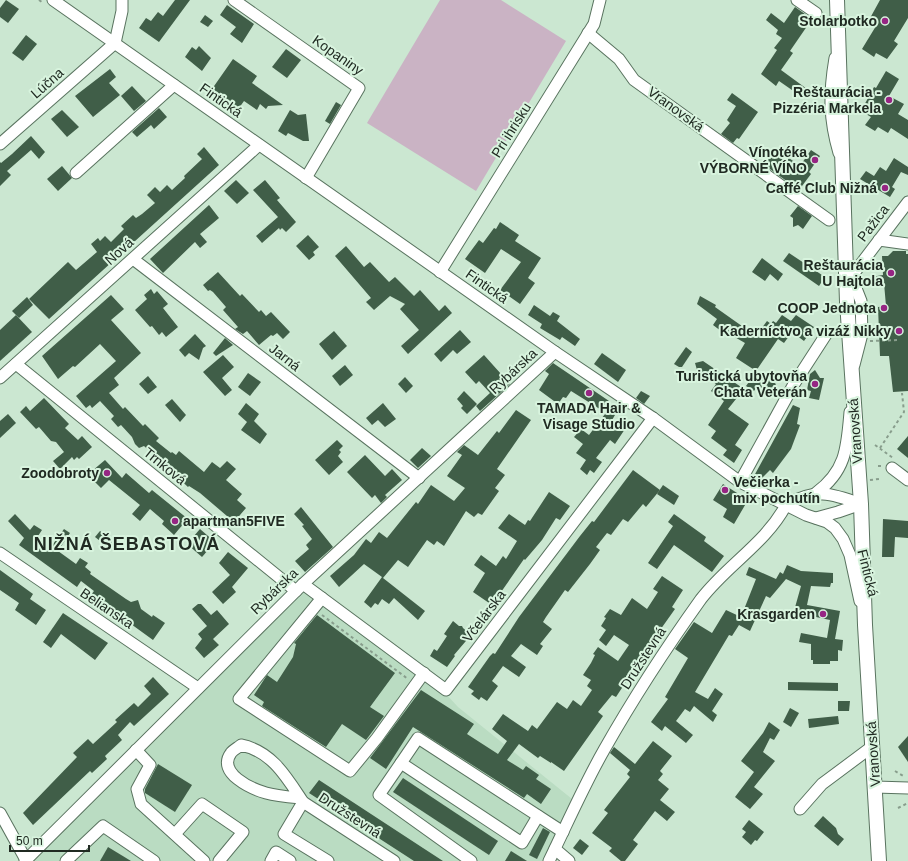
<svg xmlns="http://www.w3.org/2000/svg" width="908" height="861" font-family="Helvetica,sans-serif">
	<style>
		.built { fill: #badcc2 }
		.green { fill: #cab3c4 }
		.building { fill: #405e48 }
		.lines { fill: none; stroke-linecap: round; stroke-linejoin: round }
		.minor-casing { stroke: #59735f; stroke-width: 13 }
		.major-casing { stroke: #59735f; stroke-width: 16 }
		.path { stroke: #889d8c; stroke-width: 2; stroke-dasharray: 3 3; stroke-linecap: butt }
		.minor { stroke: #fff; stroke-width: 11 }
		.major { stroke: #fff; stroke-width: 14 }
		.poi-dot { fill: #962583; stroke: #d8f4de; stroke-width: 1.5 }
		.labels { text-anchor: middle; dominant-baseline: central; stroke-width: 4; stroke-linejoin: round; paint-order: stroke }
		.poi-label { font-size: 14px; font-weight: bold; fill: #202a22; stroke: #d8f4de; text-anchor: end }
		.street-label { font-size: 14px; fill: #202a22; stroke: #d8f4de }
		.district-label { font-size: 18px; font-weight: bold; letter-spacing: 1px; fill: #202a22; stroke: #d8f4de }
	</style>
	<rect width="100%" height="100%" fill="#cbe7d1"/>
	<!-- built -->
	<path class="built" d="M298 584 446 694 458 707 577 803 549 861H24Z"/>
	<!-- green -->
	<path class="green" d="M440 0H501L566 41 476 191 367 123Z"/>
	<!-- building -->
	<g class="building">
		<path d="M6 0 19 9 8 23 0 17V8Z"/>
		<path d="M175 0H190L159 42 139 28 146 18 151 21 158 12 163 16Z"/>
		<path d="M880 0H908V18L894 41 898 44 887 59 876 53 874 57 862 49 876 26 869 20Z"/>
		<path d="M227 5 254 24 242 43 230 34 236 27 220 15Z"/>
		<path d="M795 7 812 19 790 51 793 53 781 70 807 89 802 97 779 81 776 86 761 74 777 50 774 48 782 38 776 34 778 30 766 20 771 13 784 23Z"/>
		<path d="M205 15 213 21 208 27 200 22Z"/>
		<path d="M26 35 37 44 23 61 12 53Z"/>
		<path d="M199 46 211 58 202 71 185 57 192 47 196 50Z"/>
		<path d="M286 49 301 60 287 78 272 67Z"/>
		<path d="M233 59 257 76 252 83 283 105 268 106 266 109 260 104 257 110 244 101 234 115 225 109 230 101 212 89Z"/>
		<path d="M110 69 116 77 109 83 120 95 93 117 75 96Z"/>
		<path d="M886 71 899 79 889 96 904 104 898 114 908 120V139L891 128 888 133 878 127 875 131 865 125 871 117 861 111 874 87 876 88Z"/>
		<path d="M132 86 146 101 134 111 121 96Z"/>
		<path d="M732 93 758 112 739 139 737 138 733 143 721 134 730 123 727 120 736 106 727 100Z"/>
		<path d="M336 102 341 105 330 124 325 121Z"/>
		<path d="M159 108 167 117 154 129 151 125 137 137 132 132Z"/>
		<path d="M62 110 79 127 67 137 51 119Z"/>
		<path d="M290 110 298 115 306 114 309 141H303L288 133 286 136 278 131Z"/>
		<path d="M31 136 45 152 39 159 31 150 7 171 11 175 0 186V162L1 163 12 154Z"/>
		<path d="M204 147 219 165 49 319 29 299 68 262 76 270 97 252 91 244 98 238 100 241 105 236 111 242 124 229 121 226 133 215 136 218 142 214 155 203 147 195 155 187 160 192 167 185 172 190 185 178 184 176 202 159 197 154Z"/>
		<path d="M775 148 800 166 811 150 820 156 809 172 811 174 799 190 763 164Z"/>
		<path d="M894 158 908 167V175L901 172 892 187 895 189 890 197 860 179 866 171 874 176 880 167 886 171Z"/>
		<path d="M62 166 72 178 58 191 47 179Z"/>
		<path d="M236 180 249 193 237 204 224 191Z"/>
		<path d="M265 180 280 198 277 200 296 222 286 232 282 228 280 230 279 228 262 243 256 236 278 217 253 190Z"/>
		<path d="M209 205 219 218 200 234 207 242 200 248 195 242 163 273 150 259Z"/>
		<path d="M798 206 812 216 803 229 798 225 793 227V218L790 216Z"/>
		<path d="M500 222 519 235 515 241 541 258 528 278 535 283 520 304 500 290 521 262 501 249 485 273 465 259 479 240 483 243 494 228 496 229Z"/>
		<path d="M308 235 319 247 313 252 315 255 309 260 296 246Z"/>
		<path d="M346 246 364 267 370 262 389 282 395 277 414 296 420 290 439 311 445 305 452 313 408 354 401 346 419 330 400 309 405 304 390 296 374 310 366 302 371 298 335 256Z"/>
		<path d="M893 251H906V254H908V391L893 392 889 356H880L878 307 886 306 884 283 867 286 865 278 883 275 882 256H888Z"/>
		<path d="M789 253 825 277 819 286 783 261Z"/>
		<path d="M762 258 783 274 778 281 770 274 765 281 752 272Z"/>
		<path d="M218 272 240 296 242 294 259 312 261 310 266 316 271 312 290 332 283 339 277 333 273 336 271 335 259 345 247 331 243 334 235 329 238 327 223 310 226 307 213 292 210 290 208 291 203 285Z"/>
		<path d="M151 289 154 294 157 291 168 304 163 308 178 327 166 337 162 332 159 335 152 326 150 327 135 310 147 299 144 295Z"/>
		<path d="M111 295 124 309 111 320 141 353 114 378 119 385 109 393 123 409 125 407 143 426 145 424 159 438 156 441 171 453 172 452 176 455 179 451 204 472 212 462 220 468 227 461 236 469 226 480 242 494 237 500 246 508 234 522 200 493 189 486 188 487 144 446 139 448 135 444 132 437 121 425 118 427 111 419 114 416 100 401 92 408 90 405 86 408 76 396 116 361 100 344 75 367 73 366 58 379 42 356Z"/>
		<path d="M700 296 716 305 715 307 756 336 767 321 771 324 773 321 776 323 782 315 791 321 796 315 814 327 804 341 792 332 784 343 778 339 756 371 736 358 745 343 726 332 725 334 713 325 717 319 697 304Z"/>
		<path d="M27 297 33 305 19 318 12 311Z"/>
		<path d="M534 305 550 316 553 312 560 316 557 321 580 339 575 346 562 337 560 340 540 328 542 324 528 315Z"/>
		<path d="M16 315 32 332 0 361V330Z"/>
		<path d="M460 330 471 342 457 354 453 350 441 362 434 354Z"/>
		<path d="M334 331 347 346 332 360 319 344Z"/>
		<path d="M195 334 206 346 203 348 199 360 189 353 185 357 179 350Z"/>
		<path d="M225 338 233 345 216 356 213 353Z"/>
		<path d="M686 347 692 352 682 367H679L674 364Z"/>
		<path d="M602 353 626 370 618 382 594 364Z"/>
		<path d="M223 355 234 367 222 378 232 390 225 396 203 372Z"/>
		<path d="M484 355 510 384 480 411 476 406 490 393 479 381 476 384 465 372Z"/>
		<path d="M703 361 744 389 728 409 749 424 735 445 742 450 734 463 723 455 727 450 711 438 716 431 708 425 724 401 711 391 716 384 697 370 695 363Z"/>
		<path d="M553 363 609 401 603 411 571 391 566 398 563 397 558 404 539 390 549 374 545 371Z"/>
		<path d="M345 365 353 375 340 386 332 376Z"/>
		<path d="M815 370 820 378H824L819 400 809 398 811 391 807 390 810 374Z"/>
		<path d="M757 371 776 384 768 396 756 388 754 391 746 386Z"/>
		<path d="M248 373 261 382 250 396 238 387Z"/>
		<path d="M148 376 157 387 148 394 139 384Z"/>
		<path d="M405 377 413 386 406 393 398 384Z"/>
		<path d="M464 391 477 404 467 414 461 408 463 406 457 399Z"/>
		<path d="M641 391 650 396 644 404 636 398Z"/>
		<path d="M44 398 69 424 65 428 78 440 82 436 92 447 79 459 77 457 74 460 72 457 60 469 53 461 64 452 56 442 51 441 39 427 36 429 20 412 26 406 30 411Z"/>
		<path d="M172 399 186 415 180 422 165 405Z"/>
		<path d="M246 403 259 414 254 421 267 434 260 444 241 430 247 422 238 414Z"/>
		<path d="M383 403 396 419 385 427 378 420 372 425 366 418Z"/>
		<path d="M793 405 800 408 797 424 800 425 791 449 773 473 770 470 761 479 754 476Z"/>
		<path d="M516 410 531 420 497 469 505 475 495 488 499 491 482 515 478 513 474 517 466 511 444 546 437 541 434 545 427 540 408 567 398 560 383 578 425 611 418 620 394 598 389 604 382 599 378 605 375 603 371 608 364 602 382 577 364 564 339 587 330 576 354 555 366 539 371 543 379 532 387 538 416 502 418 504 431 485 454 501 465 488 447 476 462 455 457 452 464 445 478 455 497 431 499 433Z"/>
		<path d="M608 410 615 415 612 420 625 429 615 444 610 440 596 458 602 462 594 473 590 470 587 475 580 469 586 460 576 453 583 444 574 437 581 429 589 435Z"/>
		<path d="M8 414 16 423 0 438V421Z"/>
		<path d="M908 436V458L897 449Z"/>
		<path d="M337 440 343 446 339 450 341 452 338 456 343 462 329 475 315 460Z"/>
		<path d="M422 448 431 456 418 468 410 460Z"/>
		<path d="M365 455 385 476 392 469 402 480 385 495 387 497 381 503 375 495 372 498 347 472Z"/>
		<path d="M105 460 122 478 126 473 149 493 152 490 188 519 179 529 174 535 162 524 164 521 150 509 140 521 132 514 140 505 109 480 101 488 94 481 98 477 92 471Z"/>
		<path d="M633 470 660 490 646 507 643 504 628 522 623 519 611 535 607 533 596 547 600 550 590 564 568 592 565 590 546 617 543 622 552 629 540 644 543 646 537 655 521 644 511 656 526 667 519 677 503 666 492 681 498 686 487 701 481 697 479 700 471 694 474 691 468 687 490 656 493 653 495 654 519 617 580 536 592 521 594 522Z"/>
		<path d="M723 484 748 500 734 524 723 517 727 509 713 500Z"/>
		<path d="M663 485 679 496 674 505 657 494Z"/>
		<path d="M549 492 570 506 560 520 556 518 542 540 525 560 524 559 492 605 473 592 485 573 474 565 481 555 496 566 503 556 506 559 517 541 498 528 509 514 525 525 528 520 530 521Z"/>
		<path d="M301 507 333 547 305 572 295 561 309 549 306 545 312 539 302 526 304 525 294 514Z"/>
		<path d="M15 514 30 530 34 525 42 530 38 536 51 547 64 529 70 533 58 551 76 564 80 558 88 563 85 567 91 572 90 574 126 599 131 602 138 600 141 609 152 617 153 615 165 623 153 640 91 595 94 591 81 581 77 587 19 545 24 538 8 521Z"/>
		<path d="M674 514 706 537 704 541 724 556 712 572 674 545 657 569 648 563 673 526 668 522Z"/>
		<path d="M883 519 908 521V538L895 537 894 557H882Z"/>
		<path d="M200 529 215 542 202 557 187 544Z"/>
		<path d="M100 531 118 544 113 551 95 537Z"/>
		<path d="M228 552 248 568 232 587 236 592 223 604 212 592 230 575 219 563Z"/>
		<path d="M787 565 801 571 833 573V583H831L830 587 811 586 807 605 840 611 835 639 843 640 842 651 838 650V661H830V664H813V660H811V644L799 642 801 633 827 638 830 620 802 614V612L794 611 801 586 786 579 770 598 766 596 750 631 739 625 732 636 729 635 695 692 708 699 715 688 723 694 712 711 717 715 713 722 694 706 690 712 685 709 676 721 693 735 686 743 665 726 662 731 651 722 668 699 665 697 688 658 675 649 694 622 712 633 726 610 741 617 756 579 746 575 749 567 776 579 780 572 783 574Z"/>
		<path d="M0 570 33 594 30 599 46 610 36 625 15 610 19 603 0 590Z"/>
		<path d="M662 576 683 590 672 607 675 609 636 664 637 665 616 697 612 695 598 712 603 716 564 771 551 762V763L540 756 538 758 519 744 507 760 523 770 526 766 539 775 536 779 551 789 541 804 527 794 524 798 413 727 386 769 370 758 421 690 474 724 467 734 498 754 507 741 492 729 503 714 528 731 532 725 537 729 557 702 567 709 573 700 581 706 592 690 587 686 591 680 583 675 591 663 595 655 593 654 598 647 618 661 629 645 614 635 606 646 599 640 606 630 601 626 606 618 604 617 610 609 621 615 632 598 647 609 658 592 653 589Z"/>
		<path d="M198 604H201L211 615 217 610 229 624 213 639 219 645 204 658 195 648 202 639 198 634 207 626 192 609Z"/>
		<path d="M63 613 108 643 95 660 61 634 51 648 43 642Z"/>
		<path d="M317 615 395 673 370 707 384 716 366 740 342 724 326 747 262 706 264 702 254 695 267 675 277 682 293 657 296 644 294 643Z"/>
		<path d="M453 621 459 626H462L463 628 471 635 454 655 455 656 447 667 430 656 434 649 437 651 447 636 444 634Z"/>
		<path d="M153 677 169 694 134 726 130 722 118 735 122 740 105 756 107 759 92 773 90 771 33 825 23 813 77 757 73 753 88 739 93 744 117 722 115 720 134 703 138 707 151 694 144 686Z"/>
		<path d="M788 682 838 683V691L788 690Z"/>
		<path d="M838 701H850L849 711H838Z"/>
		<path d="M790 708 799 713 791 727 783 722Z"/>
		<path d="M838 716 839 724 809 728 808 719Z"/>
		<path d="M769 722 780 730 774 740 770 738 763 752 775 761 754 787 763 794 750 809 735 797 754 772 741 761 763 733Z"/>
		<path d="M908 736V762L898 747Z"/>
		<path d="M653 741 672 756 660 771 663 774 658 780 669 789 660 800 675 812 667 821 655 811 633 840 638 844 625 861H621L609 851 612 848 592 833 608 813 604 810 630 777 627 774 630 770 610 753 614 747 635 764Z"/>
		<path d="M158 764 192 785 175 812 145 793V789Z"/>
		<path d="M403 778 498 841 489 855 393 792Z"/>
		<path d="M319 780 423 848 443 861H414L309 793Z"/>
		<path d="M823 816 836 828 838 834 844 839 838 846 814 826Z"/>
		<path d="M749 820 764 832 757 841 755 840 751 845 742 837 746 832 742 829Z"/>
		<path d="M543 828 550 832 537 859 529 855Z"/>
		<path d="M580 839 589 846 582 855 573 848Z"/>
		<path d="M108 847 131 861H100Z"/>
		<path d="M511 851 527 861H505Z"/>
	</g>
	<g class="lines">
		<defs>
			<g id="minor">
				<path d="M53 0 555 352 653 418 740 482 806 515 827 522 835 528 843 539 850 555 860 601"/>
				<path d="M234 0 359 88 306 178"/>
				<path d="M797 0 816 13"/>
				<path d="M588 33 619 59 634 80 829 220"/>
				<path d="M835 58C829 93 829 119 839 153"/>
				<path d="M0 144 115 43 122 11V0"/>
				<path d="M76 173 174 85"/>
				<path d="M879 240 908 244"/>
				<path d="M133 259 419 478"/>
				<path d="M848 268 861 301 862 334 854 365"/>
				<path d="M440 272 594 24 600 0"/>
				<path d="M848 281 908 202"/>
				<path d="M16 364 296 591"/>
				<path d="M0 378 259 145"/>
				<path d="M892 468 908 480"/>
				<path d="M740 482 794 384 827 333"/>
				<path d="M816 493C846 471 847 448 850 412"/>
				<path d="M786 505C814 488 831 493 861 504"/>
				<path d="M816 518 838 512 861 504"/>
				<path d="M0 553 198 688"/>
				<path d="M303 584 446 690 653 418"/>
				<path d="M322 598 239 699 350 771 377 738 424 673"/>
				<path d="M136 750 150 765 137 789 141 804 204 861"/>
				<path d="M401 763 418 738 563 832"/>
				<path d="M875 787 908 788"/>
				<path d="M300 798C289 797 277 796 266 793 252 789 216 773 231 753 233 750 239 747 241 745 272 751 287 778 303 802"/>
				<path d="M800 809 822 784 873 746"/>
				<path d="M0 813 26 860"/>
				<path d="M175 834 202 804 243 832 219 861"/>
				<path d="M555 849 569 861"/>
				<path d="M25 861 303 584 555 352"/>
				<path d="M66 861 103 826 154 861"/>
				<path d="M271 861 276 852 290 861"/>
				<path d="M328 861 284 834 303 802 394 861"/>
				<path d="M471 861 379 795 401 763 522 843 538 816"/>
				<path d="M549 861C567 824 584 785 604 750 634 697 666 648 701 599 727 565 766 543 786 505"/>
			</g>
			<path id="major" d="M837 0 847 302 861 504 865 625 879 861"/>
		</defs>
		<!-- minor casing -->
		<use href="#minor" class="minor-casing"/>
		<!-- major casing -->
		<use href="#major" class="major-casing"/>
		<!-- path -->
		<g class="path">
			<path d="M39 0 43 3"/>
			<path d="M870 341 900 340"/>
			<path d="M875 445 893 458"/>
			<path d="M880 448 904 412 902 393"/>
			<path d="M878 466H883"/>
			<path d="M870 480 879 479"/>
			<path d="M322 615 408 679"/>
			<path d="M895 771 905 777"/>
			<path d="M898 808 908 803"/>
		</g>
		<!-- minor -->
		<use href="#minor" class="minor"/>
		<!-- major -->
		<use href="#major" class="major"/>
	</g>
	<!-- markers -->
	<g class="poi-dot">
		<circle cx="885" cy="21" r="4"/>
		<circle cx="889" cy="100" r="4"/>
		<circle cx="815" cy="160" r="4"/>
		<circle cx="885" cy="188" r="4"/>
		<circle cx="891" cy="273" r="4"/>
		<circle cx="884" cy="308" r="4"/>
		<circle cx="899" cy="331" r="4"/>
		<circle cx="815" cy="384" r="4"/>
		<circle cx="589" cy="393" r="4"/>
		<circle cx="107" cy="473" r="4"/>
		<circle cx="725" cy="490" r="4"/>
		<circle cx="175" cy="521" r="4"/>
		<circle cx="823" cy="614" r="4"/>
	</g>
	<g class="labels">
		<!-- poi labels -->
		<g class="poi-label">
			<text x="877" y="21">Stolarbotko</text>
			<text x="881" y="92">Reštaurácia -<tspan x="881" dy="16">Pizzéria Markela</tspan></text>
			<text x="807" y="152">Vínotéka<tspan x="807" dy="16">VÝBORNÉ VÍNO</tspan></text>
			<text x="877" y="188">Caffé Club Nižná</text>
			<text x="883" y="265">Reštaurácia<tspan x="883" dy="16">U Hajtola</tspan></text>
			<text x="876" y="308">COOP Jednota</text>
			<text x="891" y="331">Kaderníctvo a vizáž Nikky</text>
			<text x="807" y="376">Turistická ubytovňa<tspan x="807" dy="16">Chata Veterán</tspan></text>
			<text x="589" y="408" text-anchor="middle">TAMADA Hair &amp;<tspan x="589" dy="16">Visage Studio</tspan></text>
			<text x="99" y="473">Zoodobroty</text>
			<text x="733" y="482" text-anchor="start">Večierka -<tspan x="733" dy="16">mix pochutín</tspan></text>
			<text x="183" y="521" text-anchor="start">apartman5FIVE</text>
			<text x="815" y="614">Krasgarden</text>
		</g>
		<!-- street labels -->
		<g class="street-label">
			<text transform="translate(338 55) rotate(35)">Kopaniny</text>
			<text transform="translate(47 83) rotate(-41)">Lúčna</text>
			<text transform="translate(221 100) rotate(35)">Fintická</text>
			<text transform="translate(676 109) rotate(36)">Vranovská</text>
			<text transform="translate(511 130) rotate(-58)">Pri ihrisku</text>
			<text transform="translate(873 223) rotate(-53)">Pažica</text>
			<text transform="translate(119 251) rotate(-42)">Nová</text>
			<text transform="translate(487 286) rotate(35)">Fintická</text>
			<text transform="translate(285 357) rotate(38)">Jarná</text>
			<text transform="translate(513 371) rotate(-43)">Rybárska</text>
			<text transform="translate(855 431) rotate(-94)">Vranovská</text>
			<text transform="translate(165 466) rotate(39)">Trnková</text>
			<text transform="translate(868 573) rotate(76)">Fintická</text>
			<text transform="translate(274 591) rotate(-44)">Rybárska</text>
			<text transform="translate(107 608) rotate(34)">Belianska</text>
			<text transform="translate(484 616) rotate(-53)">Včelárska</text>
			<text transform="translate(643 658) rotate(-57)">Družstevná</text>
			<text transform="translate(873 754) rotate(-94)">Vranovská</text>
			<text transform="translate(350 815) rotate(33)">Družstevná</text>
		</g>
		<!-- district labels -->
		<g class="district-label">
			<text x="127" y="544">NIŽNÁ ŠEBASTOVÁ</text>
		</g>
	</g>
	<!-- scale -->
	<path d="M10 845v6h79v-6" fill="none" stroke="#202a22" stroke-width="2"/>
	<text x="16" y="845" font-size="12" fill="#202a22" stroke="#d8f4de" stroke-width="3" paint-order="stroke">50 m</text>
</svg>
